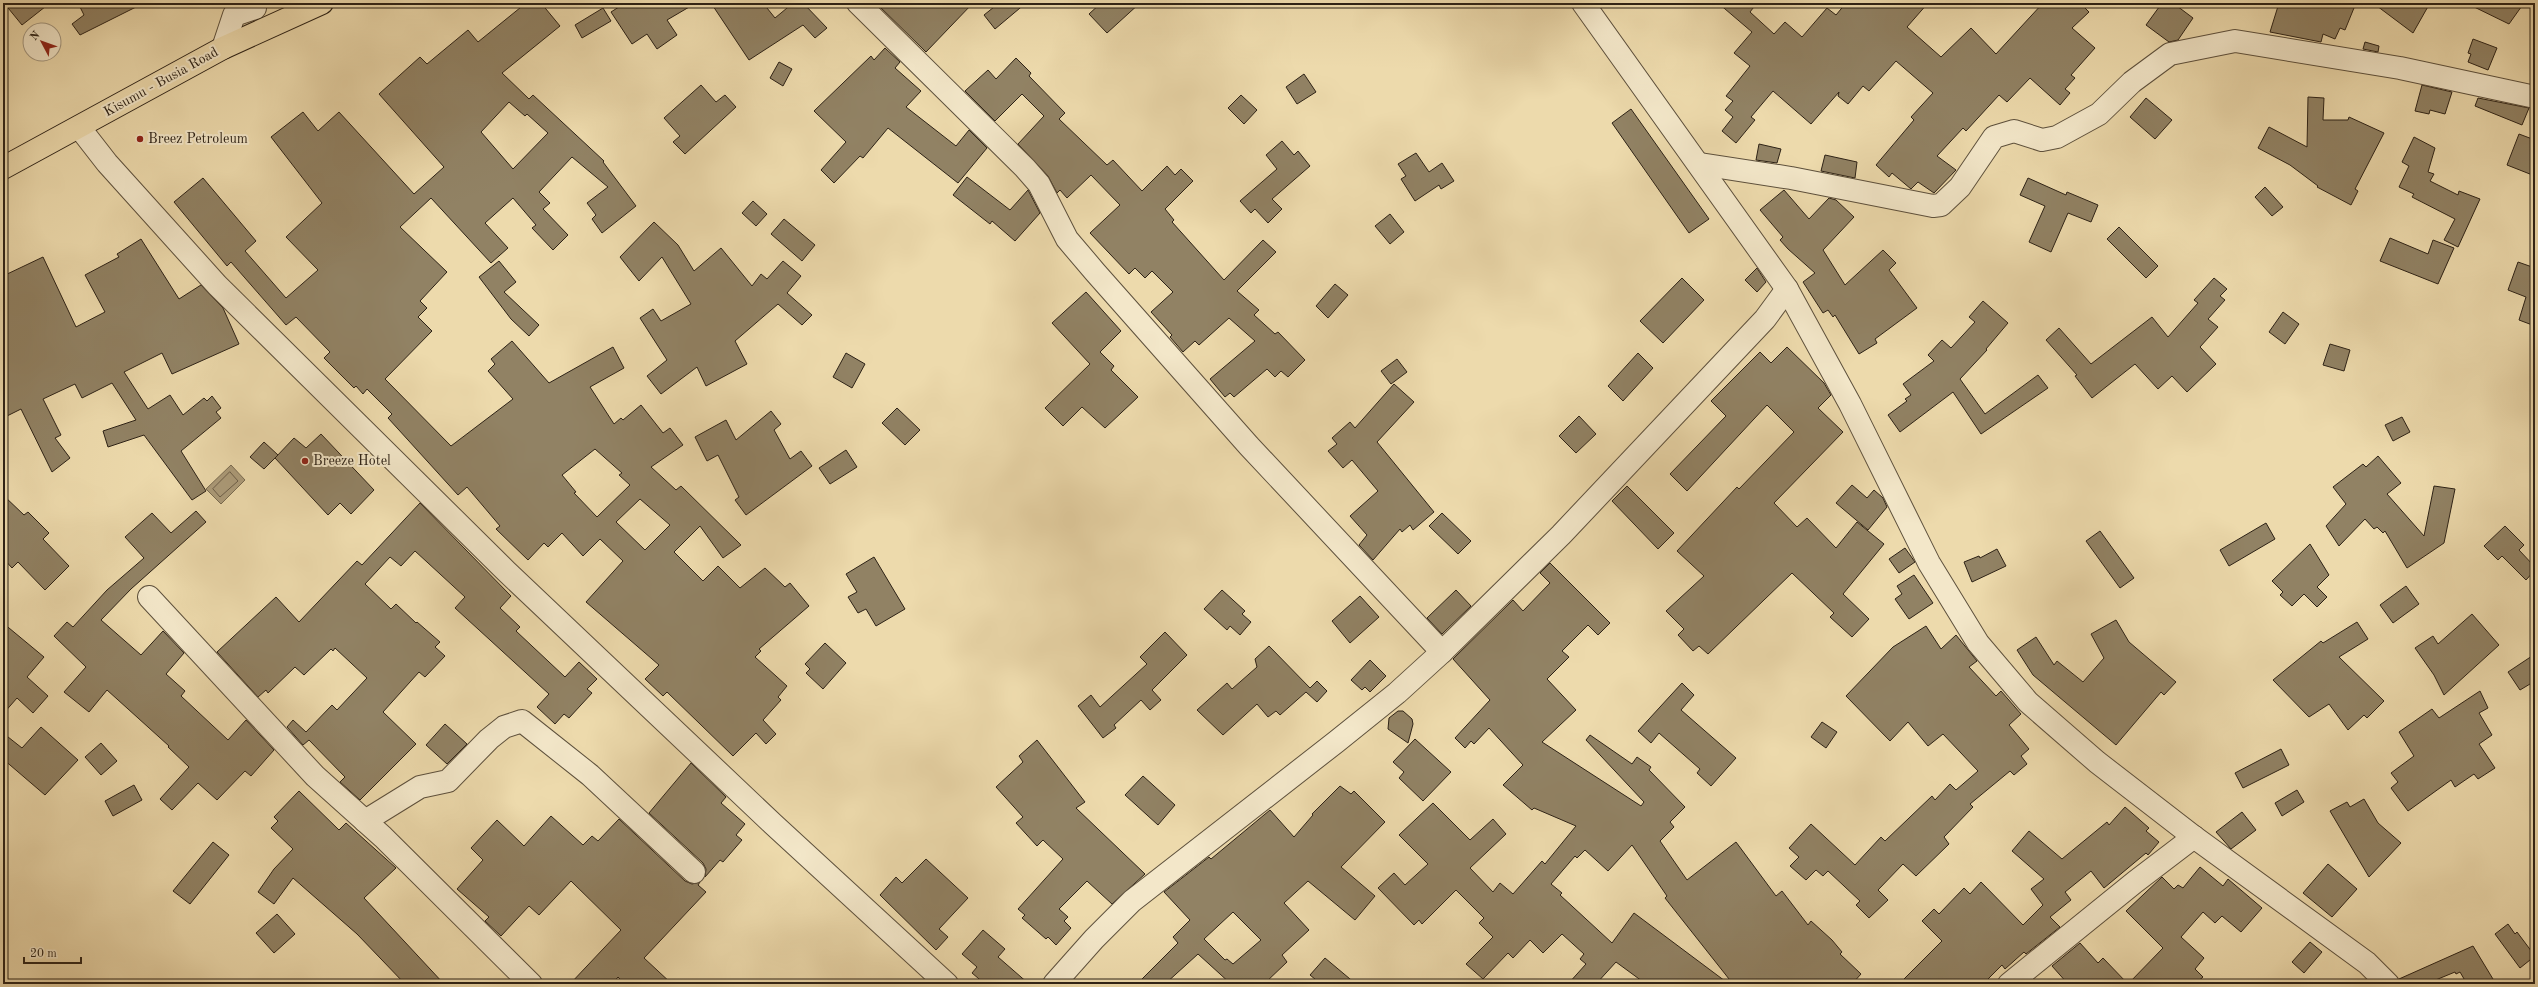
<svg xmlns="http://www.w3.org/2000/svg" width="2538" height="987" font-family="'Old Standard TT',serif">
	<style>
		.water { fill: #ac9b79; stroke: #796b51 }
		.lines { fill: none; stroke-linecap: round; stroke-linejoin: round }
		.shore { stroke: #6c5e48; stroke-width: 1 }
		.building { fill: #918264; stroke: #2d2216; fill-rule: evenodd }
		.minor-casing { stroke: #5d503c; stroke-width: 24 }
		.highway-casing { stroke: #2d2216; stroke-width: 24 }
		.minor { stroke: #f3e7c9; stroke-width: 22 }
		.highway { stroke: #eddaac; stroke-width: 22 }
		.poi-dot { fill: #8f2418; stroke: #f3e7c9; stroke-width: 1.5 }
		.labels { text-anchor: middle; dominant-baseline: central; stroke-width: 4; stroke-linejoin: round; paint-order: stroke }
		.street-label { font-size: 14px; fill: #2d2216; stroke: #f3e7c9 }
		.poi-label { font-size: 14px; fill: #2d2216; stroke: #f3e7c9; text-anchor: start }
	</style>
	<rect width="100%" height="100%" fill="#eddaac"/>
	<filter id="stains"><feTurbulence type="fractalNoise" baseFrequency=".005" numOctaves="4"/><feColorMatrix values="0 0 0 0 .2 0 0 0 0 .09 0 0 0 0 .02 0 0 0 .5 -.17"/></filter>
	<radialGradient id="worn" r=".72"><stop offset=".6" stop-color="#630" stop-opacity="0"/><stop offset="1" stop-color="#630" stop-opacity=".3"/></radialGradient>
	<!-- water -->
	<path class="water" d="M231 465 245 480 221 504 206 489Z"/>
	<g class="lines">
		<!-- shore -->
		<path class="shore" d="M230 472 238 481 220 497 213 489Z"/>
	</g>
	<!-- building -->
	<g class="building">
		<path d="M4 3H50L22 25Z"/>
		<path d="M78 3H144L80 35 72 24 84 15Z"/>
		<path d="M526 3H541L560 26 502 73 529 99 533 95 604 161 603 162 636 206 602 233 592 219 596 215 587 203 608 187 572 157 539 192 550 203 543 209 568 235 553 250 532 228 536 225 513 198 485 223 508 248 491 263 431 198 400 227 447 272 420 301 427 308 418 317 432 331 385 379 451 446 513 399 488 371 495 364 491 359 512 341 549 383 613 347 624 368 590 387 614 424 621 418 623 420 641 405 663 433 670 428 683 445 651 467 676 490 681 486 741 545 723 558 700 526 674 552 703 581 718 566 740 588 765 568 785 587 790 583 809 606 759 649 761 651 755 657 787 686 778 697 781 700 763 720 776 734 766 744 756 733 733 756 667 692 663 696 645 679 659 665 586 602 623 561 600 539 583 556 562 533 548 547 544 543 528 560 496 529 500 526 467 487 458 495 388 418 392 414 367 389 363 394 356 386 354 388 324 358 330 352 296 317 286 325 231 262 227 266 174 202 203 178 256 241 245 251 286 298 318 270 286 237 322 203 271 137 303 112 318 131 339 112 414 194 444 167 379 94 420 57 427 64 468 30 478 42ZM509 102 525 116 527 114 548 133 513 169 481 132ZM595 449 622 473 619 475 630 485 597 517 574 493 576 492 562 475ZM640 499 670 525 645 550 616 522Z"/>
		<path d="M625 3H696L667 20 677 35 657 49 647 34 632 44 611 12Z"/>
		<path d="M711 3H763L775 18 793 3H803L827 28 815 38 803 25 749 60Z"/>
		<path d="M876 3H973L926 52Z"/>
		<path d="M999 3H1026L995 29 984 15Z"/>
		<path d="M1101 3H1140L1107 33 1089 14Z"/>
		<path d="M1718 3H1757L1750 12 1774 34 1785 22 1802 37 1827 8 1836 15 1846 3H1928L1907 27 1941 57 1971 28 1996 54 2043 3H2080L2089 12 2072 28 2095 48 2071 75 2075 78 2065 89 2070 93 2060 105 2030 78 2007 102 1999 95 1966 131 1963 128 1937 156 1956 170 1934 193 1918 182 1911 189 1892 173 1889 177 1876 165 1914 120 1911 117 1933 93 1896 61 1869 91 1863 86 1848 104 1838 96 1839 92 1811 124 1773 91 1751 117 1755 120 1736 143 1722 131 1733 117 1725 110 1733 101 1726 96 1750 66 1734 53 1752 32Z"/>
		<path d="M2162 3H2173L2193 18 2178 40 2169 42 2146 25Z"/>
		<path d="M2279 3H2356L2345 30 2340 28 2335 39 2323 34 2321 42 2270 32Z"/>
		<path d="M2373 3H2430L2413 33Z"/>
		<path d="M2466 3H2524L2509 24Z"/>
		<path d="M603 8 611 21 582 38 575 25Z"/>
		<path d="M2473 39 2497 48 2488 70 2468 62 2471 54 2468 53Z"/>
		<path d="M2365 42 2379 46 2378 52 2363 49Z"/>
		<path d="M885 48 900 62 895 68 921 91 906 107 956 146 969 130 987 148 958 183 888 128 863 158 860 156 834 183 821 170 846 142 814 111 871 56 874 60Z"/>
		<path d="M1016 58 1031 73 1029 76 1065 113 1059 119 1107 165 1113 160 1142 191 1167 166 1175 175 1181 169 1193 181 1165 209 1174 220 1172 222 1224 280 1263 240 1276 252 1237 291 1259 310 1254 315 1275 334 1278 332 1305 360 1288 377 1281 371 1275 377 1267 369 1234 397 1230 393 1225 397 1210 379 1255 341 1229 318 1199 345 1195 341 1183 352 1170 337 1172 335 1151 312 1173 292 1152 271 1145 278 1135 268 1129 274 1090 233 1120 205 1091 175 1067 198 1060 190 1057 193 1048 176 1018 144 1044 116 1022 94 995 121 965 91 988 70 996 79Z"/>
		<path d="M779 62 792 69 783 86 770 78Z"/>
		<path d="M1304 74 1316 92 1297 104 1286 87Z"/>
		<path d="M701 85 716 102 725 95 736 107 685 154 673 142 680 136 664 118Z"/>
		<path d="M2422 85 2452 92 2445 114 2430 110 2429 114 2415 111Z"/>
		<path d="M1241 95 1257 110 1244 124 1228 108Z"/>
		<path d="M2308 97 2324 98 2323 120H2348L2349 117 2384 133 2355 189 2358 191 2351 205 2317 187 2318 186 2290 165 2258 148 2269 127 2307 147Z"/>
		<path d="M2146 98 2172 120 2155 139 2130 117Z"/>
		<path d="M2478 98 2529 108 2522 125 2475 106Z"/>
		<path d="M1631 109 1709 219 1689 233 1612 123Z"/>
		<path d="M2519 134 2535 140V176L2507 165Z"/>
		<path d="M2414 137 2435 148 2428 172 2434 174 2430 181 2458 195 2459 191 2480 199 2458 247 2444 240 2455 219 2412 197 2414 194 2399 187 2409 166 2402 162Z"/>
		<path d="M1282 141 1294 155 1298 151 1310 166 1272 199 1282 209 1268 223 1255 209 1251 213 1240 201 1277 169 1266 155Z"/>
		<path d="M1759 144 1781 149 1777 163 1756 160Z"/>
		<path d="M1416 153 1429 172 1442 163 1454 181 1441 189 1439 185 1415 201 1401 179 1406 176 1398 164Z"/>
		<path d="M1825 155 1857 162 1855 178 1821 171Z"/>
		<path d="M967 177 1010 210 1028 190 1040 213 1015 241 992 221 990 224 953 195Z"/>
		<path d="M2028 178 2066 195 2067 192 2098 205 2091 222 2068 213 2051 252 2029 242 2045 206 2020 195Z"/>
		<path d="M2265 187 2283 207 2272 216 2255 197Z"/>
		<path d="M1784 190 1809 219 1829 198 1836 200 1854 217 1823 250 1845 285 1883 250 1896 263 1889 270 1917 308 1875 339 1877 343 1859 354 1835 315 1833 317 1828 310 1823 313 1803 282 1815 273 1788 249 1780 240 1783 237 1760 210Z"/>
		<path d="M753 201 767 214 756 226 742 213Z"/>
		<path d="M1390 214 1404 232 1390 244 1375 226Z"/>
		<path d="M784 219 815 245 802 261 771 234Z"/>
		<path d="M654 222 678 245 694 271 721 248 752 286 761 274 767 279 783 261 801 276 787 293 812 315 802 325 778 304 735 341 747 364 706 386 697 367 661 394 647 376 667 360 640 318 653 309 661 321 691 304 662 257 639 281 620 257Z"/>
		<path d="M2119 227 2158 266 2146 278 2107 239Z"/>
		<path d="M2390 238 2428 254 2433 240 2454 248 2438 284 2380 261Z"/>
		<path d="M141 239 179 299 201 285 223 308 239 344 172 374 162 353 124 372 148 409 170 395 183 415 204 398 207 401 212 396 221 408 216 412 221 418 181 451 206 491 192 500 144 435 108 447 103 431 136 420 112 383 82 398 75 384 43 399 61 435 55 438 70 458 52 472 21 409 3 418V276L43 257 76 327 105 312 85 275 119 257 117 254Z"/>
		<path d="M499 261 516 282 504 292 539 325 529 336 511 319 479 277Z"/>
		<path d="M2518 262 2535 268V326L2519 320 2526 297 2508 290Z"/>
		<path d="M1757 268 1766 282 1757 292 1745 280Z"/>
		<path d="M1682 278 1704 300 1663 343 1640 321Z"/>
		<path d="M2214 278 2227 289 2220 296 2225 300 2208 319 2218 327 2200 347 2216 364 2187 392 2172 376 2158 389 2135 364 2092 398 2075 376 2077 375 2046 340 2059 328 2091 364 2152 317 2168 337 2198 303 2194 300Z"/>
		<path d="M1335 284 1348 295 1328 318 1316 306Z"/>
		<path d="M1086 292 1121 331 1100 352 1114 366 1111 370 1138 397 1105 428 1082 407 1063 426 1045 408 1090 364 1052 323Z"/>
		<path d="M1983 301 2008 323 1986 349 1987 350 1960 379 1985 414 2038 375 2048 388 1981 434 1953 392 1900 432 1888 415 1907 401 1905 399 1911 395 1903 384 1934 361 1928 355 1942 340 1951 348 1975 322 1969 317Z"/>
		<path d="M2283 312 2299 324 2285 344 2269 332Z"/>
		<path d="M2330 344 2350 350 2344 371 2323 365Z"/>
		<path d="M1787 347 1824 383 1831 395 1818 408 1843 432 1774 503 1797 527 1807 518 1836 548 1857 522 1884 544 1843 594 1869 619 1852 637 1830 617 1834 613 1792 573 1708 654 1699 646 1693 651 1678 635 1684 629 1666 611 1704 576 1677 551 1737 487 1739 489 1794 432 1767 405 1687 491 1670 474 1726 416 1711 401 1760 352 1771 363Z"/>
		<path d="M846 353 865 364 852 388 833 377Z"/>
		<path d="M1638 353 1653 368 1623 401 1608 386Z"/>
		<path d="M1397 359 1407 372 1391 384 1381 371Z"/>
		<path d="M1394 384 1414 402 1377 442 1434 512 1413 530 1410 525 1402 532 1400 529 1373 560 1359 545 1367 535 1350 516 1378 491 1352 460 1343 468 1328 451 1337 444 1332 438 1350 422 1355 428Z"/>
		<path d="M897 408 920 430 905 445 882 423Z"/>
		<path d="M771 411 781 424 774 430 790 459 801 451 812 466 746 515 735 500 739 497 718 455 707 461 695 437 726 420 736 440Z"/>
		<path d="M1579 416 1596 434 1576 453 1559 436Z"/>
		<path d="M2402 417 2410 432 2393 441 2385 425Z"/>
		<path d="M321 434 374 490 351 514 340 503 328 515 275 458 294 438 306 448Z"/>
		<path d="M264 442 278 455 264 469 250 457Z"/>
		<path d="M846 450 857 467 830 484 819 468Z"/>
		<path d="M2378 456 2401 483 2387 494 2424 536 2434 486 2455 489 2444 543 2407 568 2385 531 2383 533 2377 527 2374 529 2365 519 2339 546 2326 526 2346 504 2333 487 2363 464 2366 467Z"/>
		<path d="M1852 485 1867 498 1874 490 1883 498 1887 507 1868 530 1836 503Z"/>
		<path d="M1627 486 1674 533 1658 549 1612 501Z"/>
		<path d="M3 495 24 515 28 512 49 533 43 539 69 566 45 590 18 562 12 568 3 558Z"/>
		<path d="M420 503 511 596 500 608 520 627 516 631 565 677 579 662 597 679 587 689 592 693 569 718 564 714 555 724 537 707 549 694 455 608 465 597 415 551 401 566 390 557 365 584 391 609 396 604 416 623 417 622 440 642 435 647 445 656 425 677 419 672 383 712 416 744 360 800 340 782 345 777 309 740 303 745 287 727 293 720 306 732 332 705 337 710 367 678 335 648 333 651 331 649 304 675 295 667 268 693 266 690 258 697 217 652 276 597 299 622 357 561 362 565Z"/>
		<path d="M196 511 206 522 131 589 101 620 141 655 163 631 184 653 166 674 185 691 181 696 228 740 246 720 274 750 251 776 245 771 217 800 198 783 172 810 160 799 189 767 168 747 169 746 107 690 89 712 64 692 86 667 54 636 67 622 73 627 107 590 144 558 125 537 152 513 171 533Z"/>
		<path d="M1442 513 1471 541 1458 554 1429 526Z"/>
		<path d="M2266 523 2275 539 2229 566 2220 550Z"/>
		<path d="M2505 526 2524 545 2519 550 2535 567V570L2526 580 2502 556 2498 560 2484 546Z"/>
		<path d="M2100 531 2134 578 2120 588 2086 541Z"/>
		<path d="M2310 544 2329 575 2317 587 2327 597 2317 607 2304 594 2292 606 2280 595 2283 592 2272 581Z"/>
		<path d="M1905 548 1915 562 1899 573 1889 559Z"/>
		<path d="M1997 549 2006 566 1972 582 1964 562 1979 556 1980 558Z"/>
		<path d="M874 557 905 609 876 626 866 609 858 613 848 597 857 592 846 574Z"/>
		<path d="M1550 563 1610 623 1598 635 1588 625 1562 651 1569 657 1547 679 1576 710 1542 742 1641 806 1644 802 1586 740 1590 735 1632 764 1637 757 1651 767 1649 770 1685 807 1670 822 1674 827 1660 841 1687 880 1736 842 1776 896 1782 891 1808 925 1811 921 1832 940 1842 952 1840 954 1861 974 1852 984H1733L1665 898 1667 896 1632 845 1608 871 1585 850 1577 858 1575 856 1551 884 1562 893 1560 895 1612 943 1634 913 1729 984H1646L1616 962 1596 984H1568L1586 964 1580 959 1584 954 1562 934 1543 953 1530 940 1513 958 1508 953 1483 979 1466 964 1493 937 1479 923 1484 918 1456 890 1422 924 1419 920 1414 925 1378 888 1394 873 1405 885 1428 864 1399 835 1433 803 1470 840 1493 819 1506 834 1470 868 1493 892 1500 883 1513 894 1542 861 1545 864 1576 826 1534 808 1532 810 1503 785 1523 765 1489 728 1474 744 1471 741 1465 748 1455 738 1490 700 1453 659 1513 600 1523 611 1550 583 1540 573Z"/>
		<path d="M1914 575 1933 603 1909 619 1895 599 1902 594 1897 586Z"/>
		<path d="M2406 586 2419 604 2393 623 2380 605Z"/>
		<path d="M1222 590 1245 611 1242 614 1251 622 1240 635 1230 626 1227 630 1204 609Z"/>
		<path d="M1456 590 1471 606 1442 634 1427 618Z"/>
		<path d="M1360 596 1379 617 1350 643 1332 621Z"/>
		<path d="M2472 614 2499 645 2444 695 2434 675 2415 648 2433 636 2438 644Z"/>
		<path d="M2116 620 2129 642 2176 682 2164 695 2161 692 2116 745 2033 675 2017 650 2036 637 2054 665 2057 661 2083 682 2104 658 2091 634Z"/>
		<path d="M2357 622 2368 639 2339 657 2384 701 2367 718 2364 715 2348 730 2329 704 2309 717 2273 680 2321 641 2323 643Z"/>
		<path d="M3 623 44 657 27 677 48 696 33 713 17 698 3 714Z"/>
		<path d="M1926 626 1941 649 1956 635 1977 661 1969 667 1996 696 2001 691 2021 714 2009 725 2029 749 2021 756 2027 764 2014 775 2010 771 1970 804 1973 807 1944 837 1949 844 1916 876 1903 864 1878 890 1888 900 1869 918 1856 905 1860 901 1828 871 1823 876 1816 870 1806 880 1790 866 1799 857 1789 848 1811 824 1855 865 1881 837 1885 841 1932 796 1935 800 1950 784 1956 790 1978 771 1943 734 1928 746 1908 722 1890 741 1846 696 1893 647Z"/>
		<path d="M1165 632 1187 655 1152 690 1161 700 1150 710 1141 700 1114 725 1116 728 1103 738 1078 706 1091 695 1100 707 1147 664 1140 657Z"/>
		<path d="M825 643 846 663 823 689 806 673 810 669 805 664Z"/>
		<path d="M1269 646 1310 688 1317 681 1327 691 1317 702 1306 692 1280 715 1276 711 1268 717 1257 704 1223 735 1197 710 1227 683 1232 689 1257 667 1255 659Z"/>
		<path d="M2535 654V681L2520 690 2508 672Z"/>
		<path d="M1370 660 1386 676 1370 692 1365 687 1362 690 1351 680Z"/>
		<path d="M1682 683 1694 695 1681 710 1736 758 1711 786 1697 773 1700 769 1659 733 1651 743 1638 731Z"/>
		<path d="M2480 691 2488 708 2479 713 2492 735 2479 744 2495 768 2478 779 2474 774 2455 787 2451 780 2408 811 2391 788 2398 782 2391 773 2414 756 2399 732 2432 709 2439 718Z"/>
		<path d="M1398 711H1403L1412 719 1413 724 1408 743 1388 729 1389 718Z"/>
		<path d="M1822 722 1837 732 1826 748 1811 737Z"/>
		<path d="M445 724 467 744 447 764 426 745Z"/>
		<path d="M41 727 78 760 45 795 3 759V733L22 748Z"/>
		<path d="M1415 739 1451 772 1423 801 1399 778 1404 772 1393 762Z"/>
		<path d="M1037 740 1085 802 1076 808 1145 874 1112 904 1087 881 1059 909 1068 917 1064 921 1071 928 1056 945 1048 937 1046 939 1022 918 1025 915 1018 909 1063 859 1043 840 1037 846 1016 823 1023 817 996 787 1023 762 1019 756Z"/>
		<path d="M101 743 117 761 101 775 85 757Z"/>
		<path d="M2281 749 2289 765 2243 788 2235 773Z"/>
		<path d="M691 763 726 797 721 803 745 824 736 835 742 840 723 862 720 860 705 877 706 869 703 863 649 813Z"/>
		<path d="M1143 776 1175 805 1158 825 1125 795Z"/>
		<path d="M134 785 142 800 113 816 105 801Z"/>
		<path d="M1340 786 1351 794 1354 791 1385 822 1341 867 1375 896 1355 920 1308 881 1284 903 1309 930 1282 955 1287 962 1264 984H1231L1198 954 1165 984H1137L1178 943 1173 937 1190 920 1164 892 1209 857 1211 859 1270 810 1294 837 1313 815 1312 814ZM1233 912 1261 940 1233 964 1227 959 1225 960 1204 939Z"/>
		<path d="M2297 790 2304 802 2282 816 2275 803Z"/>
		<path d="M299 791 339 830 346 823 396 868 364 898 444 984H405L357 934 293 878 274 904 258 892 274 869 293 849 271 828 278 821 274 817Z"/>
		<path d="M2364 799 2378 823 2401 843 2369 877 2330 811 2347 802 2350 807Z"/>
		<path d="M2125 807 2149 828 2146 831 2159 842 2148 855 2146 853 2104 888 2091 871 2065 892 2071 900 2050 917 2060 927 2026 954 2024 952 2005 969 2002 965 1983 984H1899L1942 941 1922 921 1934 909 1939 914 1964 888 1970 894 1981 882 2023 925 2043 905 2031 889 2044 879 2012 851 2029 831 2062 859 2107 822 2109 825Z"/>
		<path d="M2242 812 2256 830 2231 849 2216 832Z"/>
		<path d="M551 816 583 845 592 836 598 841 619 819 685 881 692 884 700 882 698 885 706 892 644 958 672 984H625L618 977 612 984H570L621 930 571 881 539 915 529 906 501 936 485 921 489 917 457 889 483 860 471 848 497 820 524 846Z"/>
		<path d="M213 842 229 855 190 904 173 891Z"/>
		<path d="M926 859 968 898 939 929 948 937 936 950 880 895 896 877 902 883Z"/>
		<path d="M2328 864 2357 889 2332 917 2303 893Z"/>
		<path d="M2200 867 2223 886 2228 879 2262 908 2241 932 2222 916 2215 923 2203 912 2181 937 2204 958 2195 969 2203 977 2195 984H2068L2052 966 2080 943 2098 963 2103 958 2128 984 2163 948 2126 911 2162 877 2174 889 2178 885 2183 888Z"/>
		<path d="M277 914 295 934 274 953 256 933Z"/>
		<path d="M2508 924 2515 934 2517 932 2535 956 2520 968 2495 934Z"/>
		<path d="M983 930 1005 949 998 957 1029 984H985L972 973 977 967 962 954Z"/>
		<path d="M2310 942 2322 952 2304 973 2292 962Z"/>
		<path d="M2473 946 2496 984H2467L2460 972 2456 974 2455 972 2426 984H2400L2399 979Z"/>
		<path d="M1325 958 1356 984H1321L1310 975Z"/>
	</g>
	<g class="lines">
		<defs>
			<g id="minor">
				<path d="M858 3 1025 168 1039 184 1067 239 1095 272 1249 446 1442 652"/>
				<path d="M1583 3 1787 289 1850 404 1929 563 1978 643 2028 702 2097 762 2194 837 2367 963 2388 984"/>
				<path d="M223 48 234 15 255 8 253 3"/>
				<path d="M79 127 107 163 217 285 506 571 773 824 947 984"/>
				<path d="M1700 164 1791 178 1933 206 1941 205 1960 187 1994 137 2014 131 2042 140 2057 137 2099 114 2132 82 2170 54 2235 41 2400 68 2535 97"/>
				<path d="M149 597 315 776 383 837 531 984"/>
				<path d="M365 821 420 787 448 781 489 739 504 727 522 721 590 775 694 872"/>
				<path d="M1054 984 1094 939 1132 901 1336 742 1397 693 1442 652 1561 535 1765 319 1787 289"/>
				<path d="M2009 984 2135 882 2194 837"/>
			</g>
			<path id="highway" d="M3 168 223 48 322 3"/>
		</defs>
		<!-- minor casing -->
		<use href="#minor" class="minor-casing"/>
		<!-- highway casing -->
		<use href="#highway" class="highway-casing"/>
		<!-- minor -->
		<use href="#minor" class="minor"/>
		<!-- highway -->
		<use href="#highway" class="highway"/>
	</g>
	<!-- markers -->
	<g class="poi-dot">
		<circle cx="140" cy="139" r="4"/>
		<circle cx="305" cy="461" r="4"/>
	</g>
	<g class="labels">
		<!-- street labels -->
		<g class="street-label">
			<text transform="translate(161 82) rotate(-29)">Kisumu - Busia Road</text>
		</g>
		<!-- poi labels -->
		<g class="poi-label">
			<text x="148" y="139">Breez Petroleum</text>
			<text x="313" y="461">Breeze Hotel</text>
		</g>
	</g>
	<!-- margin -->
	<rect width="2538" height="987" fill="none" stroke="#eddaac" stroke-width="16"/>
	<rect x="4" y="4" width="2530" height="979" fill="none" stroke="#2d2216" stroke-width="2"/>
	<rect x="8" y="8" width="2522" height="971" fill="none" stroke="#2d2216"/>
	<!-- north arrow -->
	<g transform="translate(42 42) rotate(311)"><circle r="19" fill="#f3e7c9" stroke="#a49881"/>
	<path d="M0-3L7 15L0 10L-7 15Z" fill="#8f2418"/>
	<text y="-6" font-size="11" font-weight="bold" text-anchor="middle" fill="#2d2216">N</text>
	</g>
	<!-- scale -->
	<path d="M24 957v6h57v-6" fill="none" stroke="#2d2216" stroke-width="2"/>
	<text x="30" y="957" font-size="12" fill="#2d2216" stroke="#f3e7c9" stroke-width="3" paint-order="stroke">20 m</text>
	<rect width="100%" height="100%" filter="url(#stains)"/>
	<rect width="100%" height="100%" fill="url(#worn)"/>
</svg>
